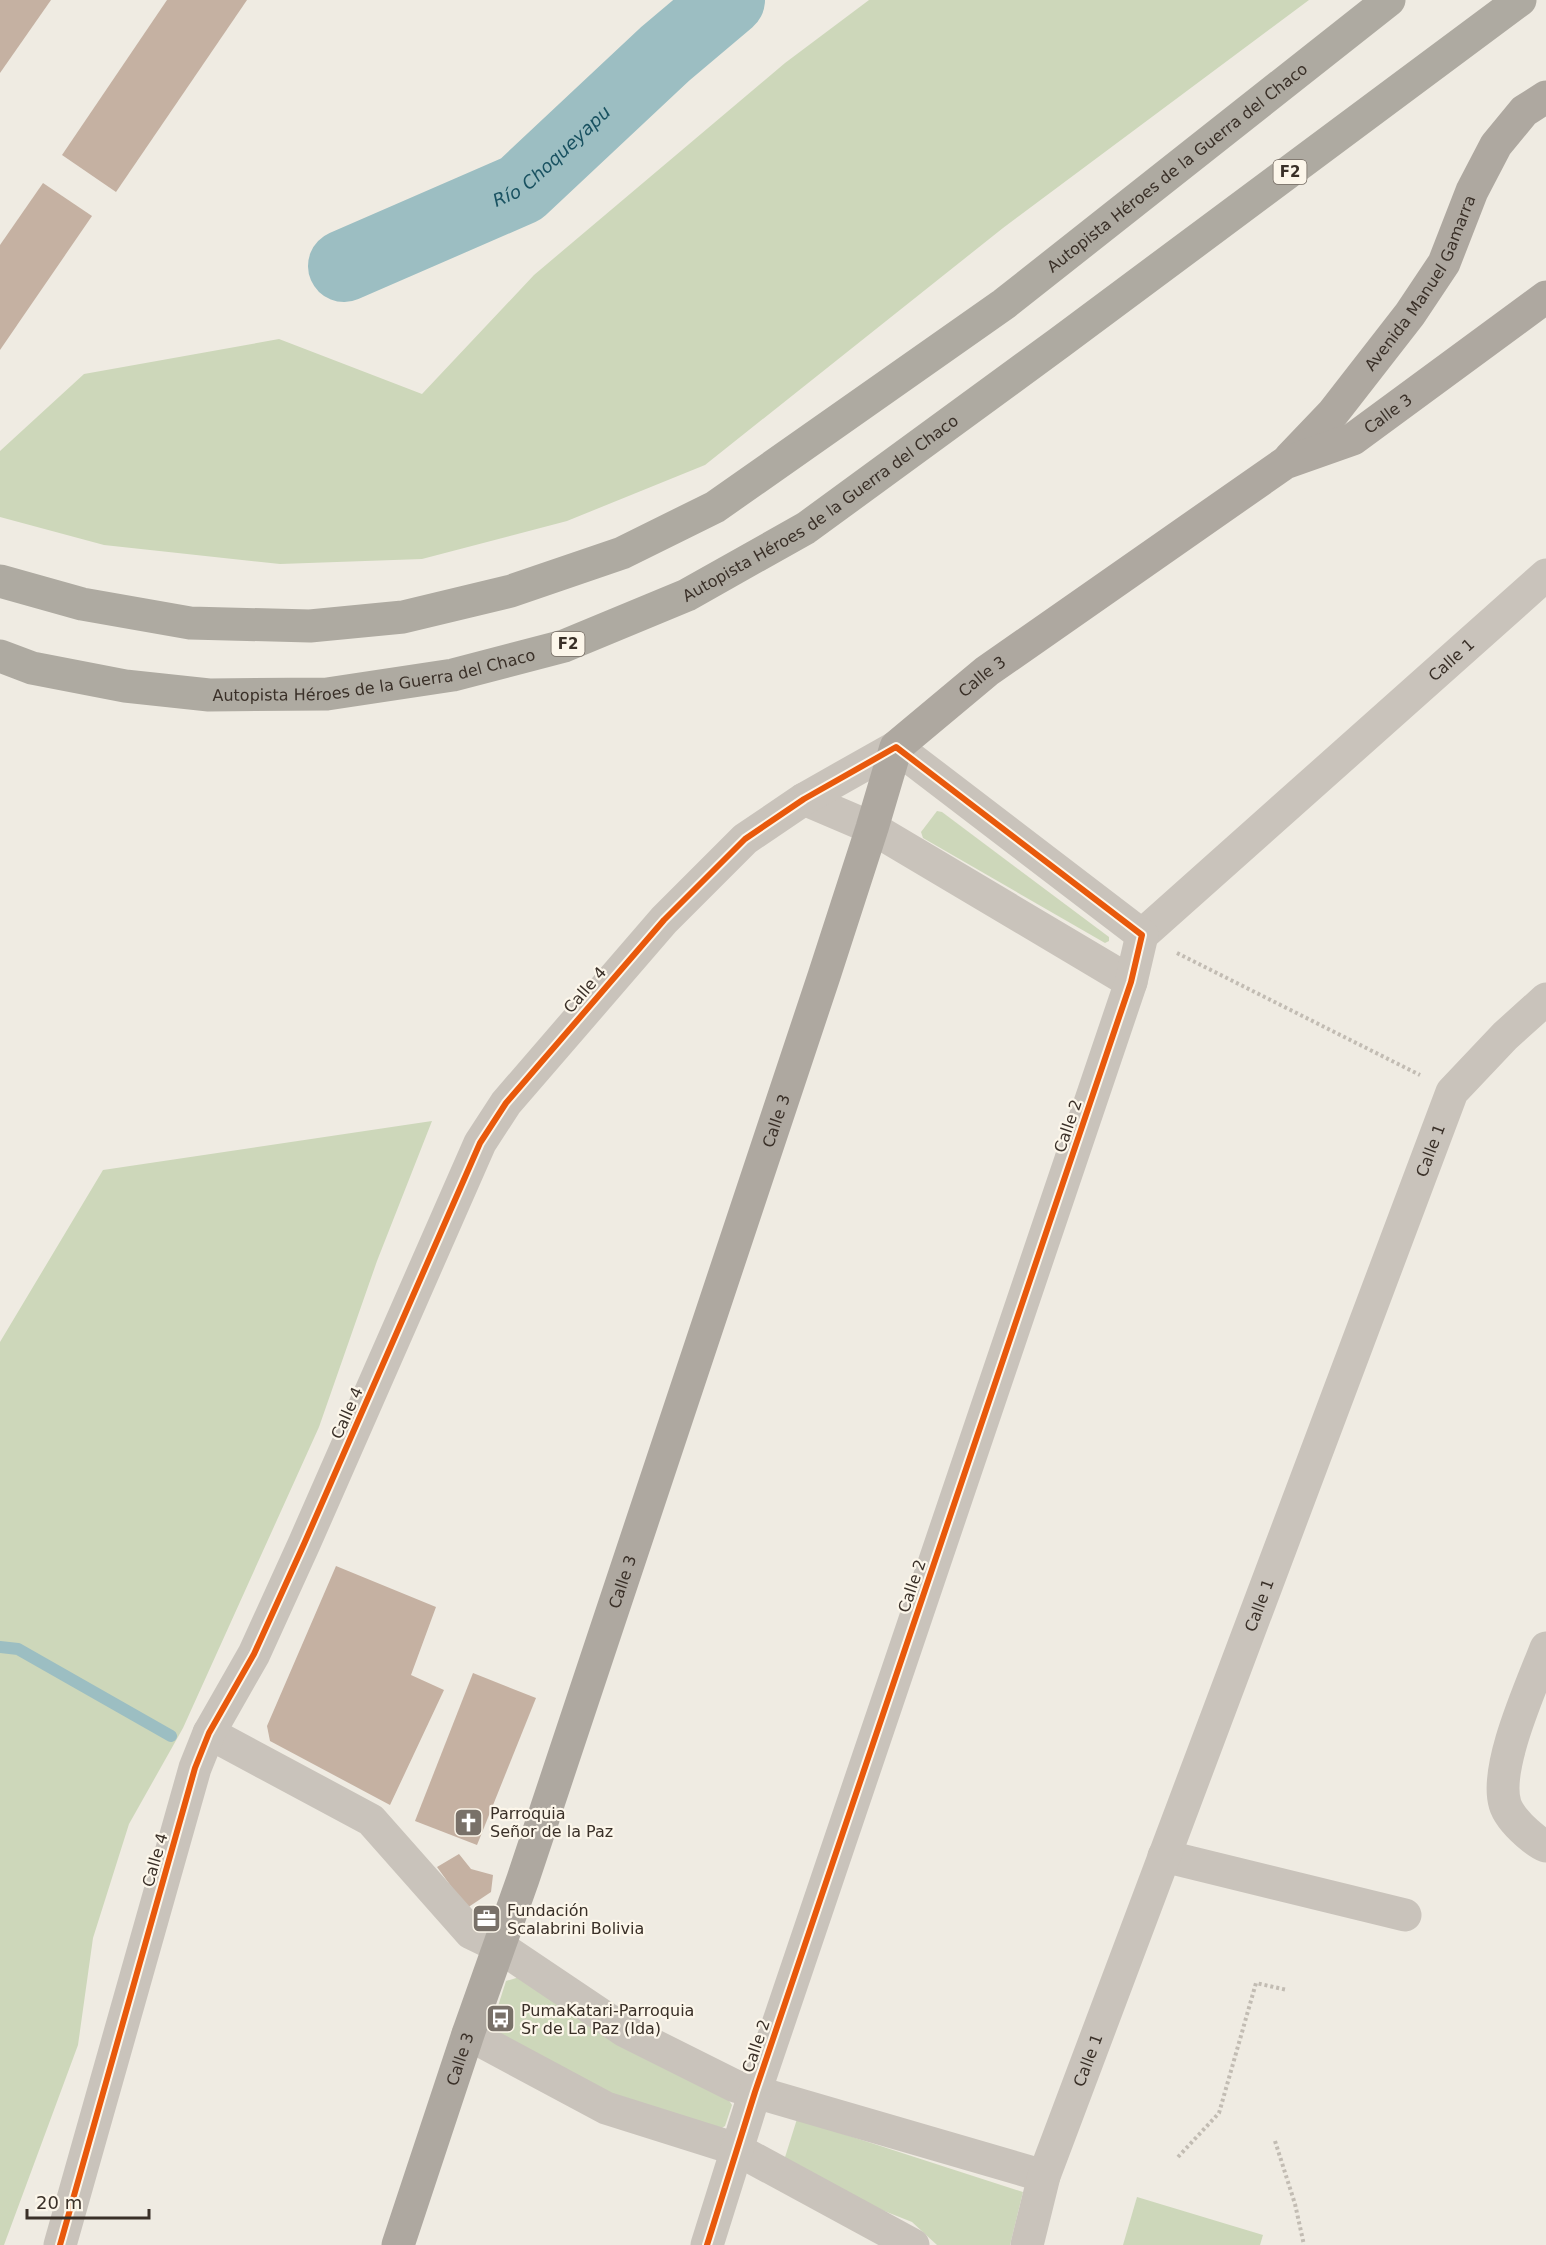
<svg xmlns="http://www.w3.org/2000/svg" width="1546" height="2245" font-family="'DejaVu Sans',sans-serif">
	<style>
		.green { fill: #cdd7ba }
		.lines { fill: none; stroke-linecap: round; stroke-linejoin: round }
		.stream { stroke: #9cbec2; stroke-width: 12 }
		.river { stroke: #9cbec2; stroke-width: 72 }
		.building { fill: #c5b1a2 }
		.path { stroke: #c2bcb3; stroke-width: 4; stroke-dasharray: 3 3; stroke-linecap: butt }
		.minor { stroke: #c9c3bb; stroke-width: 33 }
		.major { stroke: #aea8a0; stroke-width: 33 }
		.highway { stroke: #aeaaa1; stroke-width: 33 }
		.cycleway-casing { stroke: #fcf6ea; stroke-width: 10 }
		.cycleway { stroke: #e8590c; stroke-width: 6 }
		.labels { text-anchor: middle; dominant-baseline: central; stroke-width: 4.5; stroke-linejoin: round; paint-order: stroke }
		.shield { fill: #fcf6ea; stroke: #746b62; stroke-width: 1.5 }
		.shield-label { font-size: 15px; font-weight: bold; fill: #3a3028 }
		.street-label { font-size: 16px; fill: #3a3028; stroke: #fcf6ea }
		.poi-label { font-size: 16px; fill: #3a3028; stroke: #fcf6ea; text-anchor: start }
		.water-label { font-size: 18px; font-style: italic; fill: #195261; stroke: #fcf6ea }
	</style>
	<rect width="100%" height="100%" fill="#efebe2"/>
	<!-- green -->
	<g class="green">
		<path d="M869 0H1309L1003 228 705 465 567 521 422 559 280 564 104 545 0 517V451L84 374 279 339 422 394 534 275 785 63Z"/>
		<path d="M937 811 942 812 1109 937V941L1105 943 923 838 921 832Z"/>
		<path d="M432 1121 377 1261 319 1427 183 1728 129 1824 93 1938 78 2045 4 2245H0V1342L103 1170Z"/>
		<path d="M523 1976 726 2096 732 2105 725 2126 717 2131 630 2105 496 2037 492 2025 506 1981Z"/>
		<path d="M797 2119 1023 2192 1010 2245H937L912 2222 781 2170Z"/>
		<path d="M1137 2197 1263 2235 1260 2245H1123Z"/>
	</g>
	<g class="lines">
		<!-- stream -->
		<path class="stream" d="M0 1647 18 1649 171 1736"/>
		<!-- river -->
		<path class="river" id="s1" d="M344 266 521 189 665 54 729 0"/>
	</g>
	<!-- building -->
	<g class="building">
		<path d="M0 0H51L0 73Z"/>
		<path d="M167 0H247L116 192 62 155Z"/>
		<path d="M43 183 92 216 0 350V245Z"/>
		<path d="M336 1566 436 1607 411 1675 444 1690 390 1805 270 1741 267 1726Z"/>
		<path d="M473 1673 536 1698 477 1845 415 1821Z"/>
		<path d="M459 1854 471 1869 493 1875 491 1892 467 1908 437 1867Z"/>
	</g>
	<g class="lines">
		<!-- path -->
		<g class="path">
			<path d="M1177 953 1420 1075"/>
			<path d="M1275 2141 1295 2204 1304 2245"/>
			<path d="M1178 2157 1219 2113 1256 1983 1287 1990"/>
		</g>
		<!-- minor -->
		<g class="minor">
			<path d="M804 799 872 828 1131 982"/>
			<path id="s2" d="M1142 935 1546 575"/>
			<path d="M1546 1648C1532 1685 1494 1767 1505 1804 1508 1814 1519 1826 1527 1833 1533 1838 1538 1843 1546 1846"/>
			<path d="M209 1733 371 1820 471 1933 500 1947 625 2031 735 2086 1044 2176"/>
			<path d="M1164 1856 1405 1915"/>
			<path d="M468 2034 606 2108 736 2149 913 2245"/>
			<path d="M60 2245 195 1768 209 1733 254 1654 304 1544 480 1143 506 1103 664 920 745 839 804 799 896 747 1142 935"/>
			<path d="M707 2245 755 2092 1131 982 1142 935"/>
			<path id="s3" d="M1027 2245 1044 2176 1452 1092 1505 1036 1546 999"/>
		</g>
		<!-- major -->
		<g class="major">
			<path id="s4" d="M1290 458 1333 413 1410 314 1444 263 1472 191 1496 145 1524 111 1546 97"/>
			<path id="s5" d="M398 2245 468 2034 523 1879 824 976 872 828 896 747 987 671 1285 463 1353 439 1546 297"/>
		</g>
		<!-- highway -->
		<g class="highway">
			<path id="s6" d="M0 581 82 604 190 623 310 626 403 617 511 591 622 553 715 507 1004 304 1389 0"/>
			<path id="s7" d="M0 656 32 668 125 686 209 695 327 694 453 675 564 646 687 595 806 528 1059 343 1520 0"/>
		</g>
		<defs>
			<path id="cycleway" d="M60 2245 195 1768 209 1733 254 1654 304 1544 480 1143 506 1103 664 920 745 839 804 799 896 747 1142 935 1131 982 755 2092 707 2245"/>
		</defs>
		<!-- cycleway casing -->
		<use href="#cycleway" class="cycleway-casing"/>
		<!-- cycleway -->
		<use href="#cycleway" class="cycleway"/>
	</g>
	<!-- icons -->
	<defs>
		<symbol id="church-square" viewBox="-11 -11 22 22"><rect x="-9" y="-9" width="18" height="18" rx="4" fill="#797169" stroke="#fcf6ea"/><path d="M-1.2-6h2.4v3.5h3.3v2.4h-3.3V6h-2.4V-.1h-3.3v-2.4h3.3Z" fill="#fff"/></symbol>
		<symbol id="office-square" viewBox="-11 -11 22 22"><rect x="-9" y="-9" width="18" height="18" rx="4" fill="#797169" stroke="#fcf6ea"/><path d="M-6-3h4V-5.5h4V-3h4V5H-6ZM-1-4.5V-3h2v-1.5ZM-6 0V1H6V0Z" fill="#fff"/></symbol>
		<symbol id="bus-square" viewBox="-11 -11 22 22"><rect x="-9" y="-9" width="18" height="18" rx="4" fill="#797169" stroke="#fcf6ea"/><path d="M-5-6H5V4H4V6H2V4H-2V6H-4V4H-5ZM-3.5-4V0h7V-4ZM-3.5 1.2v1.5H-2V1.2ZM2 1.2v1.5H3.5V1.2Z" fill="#fff"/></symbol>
	</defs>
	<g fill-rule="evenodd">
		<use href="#church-square" x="452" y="1806" width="33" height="33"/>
		<use href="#office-square" x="470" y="1902" width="33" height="33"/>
		<use href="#bus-square" x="484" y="2002" width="33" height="33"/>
	</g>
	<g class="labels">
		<!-- shield labels -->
		<g class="shield">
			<rect x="1273.5" y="160" width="33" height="24" rx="4.5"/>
			<rect x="551.5" y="632" width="33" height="24" rx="4.5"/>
		</g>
		<g class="shield-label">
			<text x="1290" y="172">F2</text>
			<text x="568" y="644">F2</text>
		</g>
		<!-- street labels -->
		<g class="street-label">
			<text stroke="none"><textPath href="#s6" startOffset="1314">Autopista Héroes de la Guerra del Chaco</textPath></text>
			<text stroke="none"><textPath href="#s4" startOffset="220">Avenida Manuel Gamarra</textPath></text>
			<text stroke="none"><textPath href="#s5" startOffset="2176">Calle 3</textPath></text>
			<text stroke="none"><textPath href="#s7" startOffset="866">Autopista Héroes de la Guerra del Chaco</textPath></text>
			<text stroke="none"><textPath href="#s2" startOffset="414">Calle 1</textPath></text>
			<text stroke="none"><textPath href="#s7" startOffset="380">Autopista Héroes de la Guerra del Chaco</textPath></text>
			<text stroke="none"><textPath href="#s5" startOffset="1690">Calle 3</textPath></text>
			<text transform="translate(585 990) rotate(-49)">Calle 4</text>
			<text stroke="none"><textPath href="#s5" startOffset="1186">Calle 3</textPath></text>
			<text transform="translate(1068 1126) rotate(-71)">Calle 2</text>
			<text stroke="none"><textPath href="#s3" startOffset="1167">Calle 1</textPath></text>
			<text transform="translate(347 1413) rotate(-66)">Calle 4</text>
			<text stroke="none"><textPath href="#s5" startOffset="700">Calle 3</textPath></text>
			<text transform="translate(912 1586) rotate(-71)">Calle 2</text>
			<text stroke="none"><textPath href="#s3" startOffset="681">Calle 1</textPath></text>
			<text transform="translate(155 1860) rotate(-74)">Calle 4</text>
			<text transform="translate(756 2046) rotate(-71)">Calle 2</text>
			<text stroke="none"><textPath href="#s5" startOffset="196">Calle 3</textPath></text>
			<text stroke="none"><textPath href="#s3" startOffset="195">Calle 1</textPath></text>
		</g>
		<!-- poi labels -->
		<g class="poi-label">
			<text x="490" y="1813">Parroquia<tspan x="490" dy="18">Señor de la Paz</tspan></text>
			<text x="507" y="1910">Fundación<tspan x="507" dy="18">Scalabrini Bolivia</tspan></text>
			<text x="521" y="2010">PumaKatari-Parroquia<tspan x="521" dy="18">Sr de La Paz (Ida)</tspan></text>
		</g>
		<!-- water labels -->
		<g class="water-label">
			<text stroke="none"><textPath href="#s1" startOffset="237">Río Choqueyapu</textPath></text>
		</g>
	</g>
	<!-- scale -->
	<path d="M27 2209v9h122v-9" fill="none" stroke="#3a3028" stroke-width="3"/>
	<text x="36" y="2209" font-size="18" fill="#3a3028" stroke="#fcf6ea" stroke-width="4.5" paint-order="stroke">20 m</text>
</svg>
